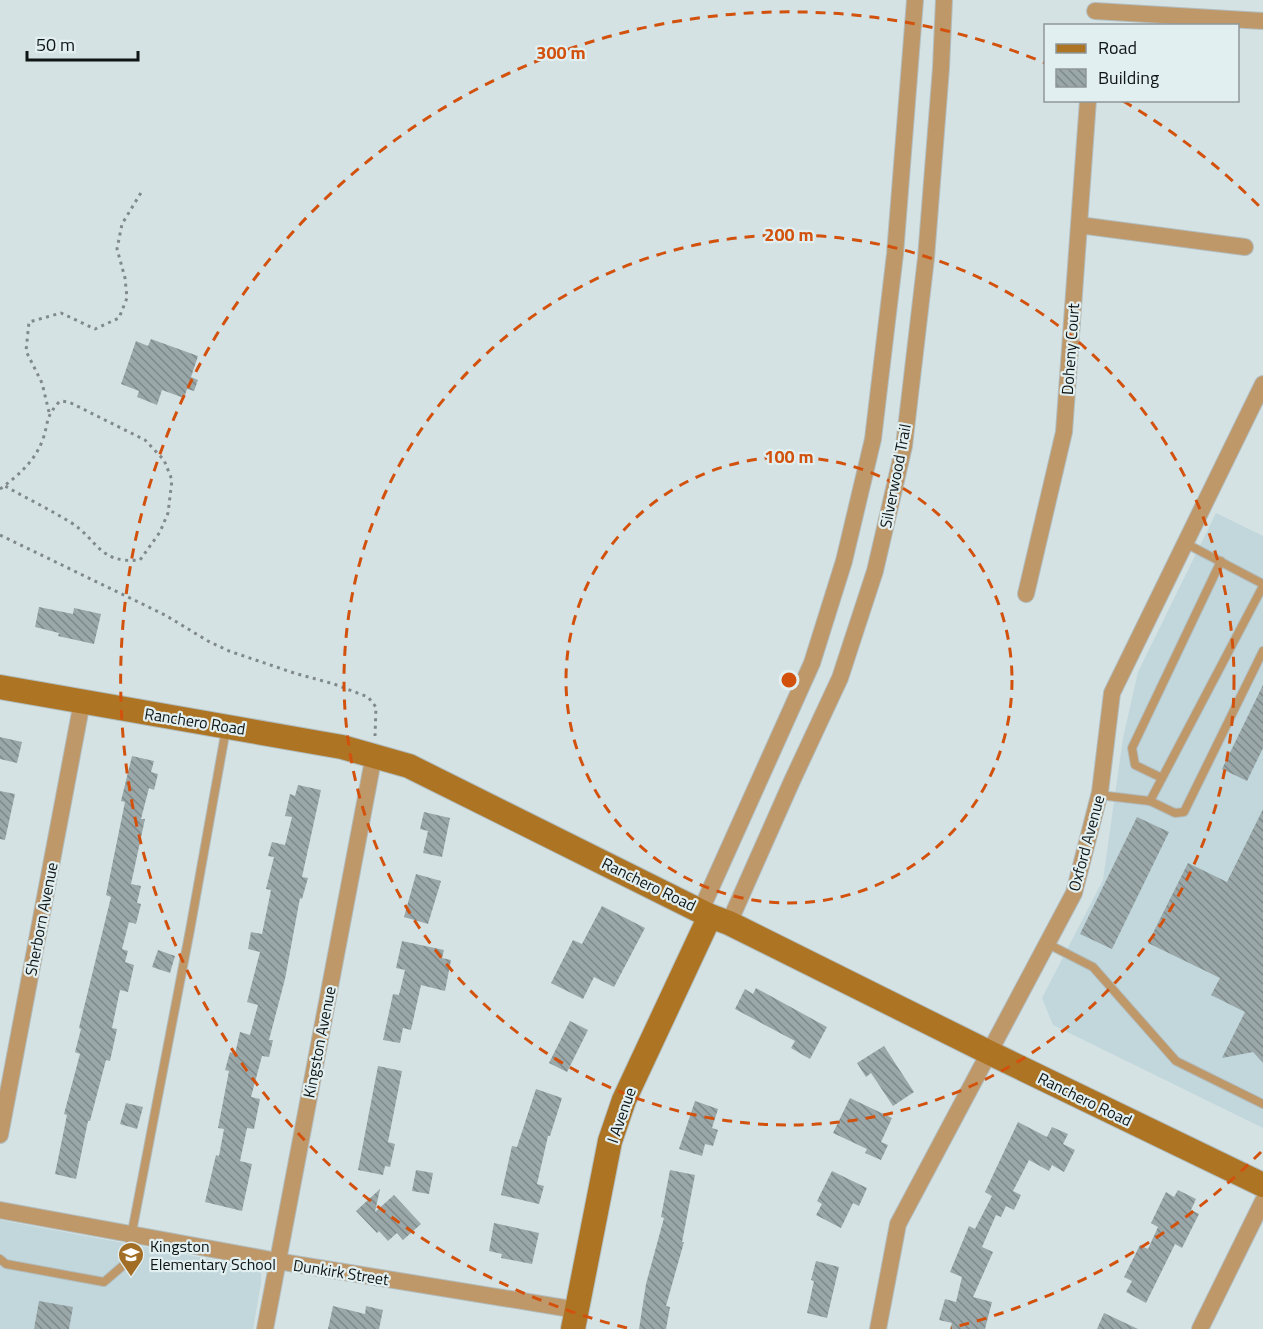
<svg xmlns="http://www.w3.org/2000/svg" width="1263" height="1329" font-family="'Titillium Web',sans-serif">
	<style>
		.built { fill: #c1d7dc }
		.building { fill: url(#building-back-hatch) }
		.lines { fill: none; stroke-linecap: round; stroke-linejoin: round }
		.service-casing { stroke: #b1bdbf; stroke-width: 10 }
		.minor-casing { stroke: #b1bdbf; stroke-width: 18 }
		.secondary-casing { stroke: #b1bdbf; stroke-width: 26 }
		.path { stroke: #818a8b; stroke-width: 3; stroke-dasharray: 3 4.5; stroke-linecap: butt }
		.service { stroke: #bf986a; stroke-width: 8 }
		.minor { stroke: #bf986a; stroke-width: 16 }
		.secondary { stroke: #ad7423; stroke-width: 24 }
		.ring { fill: none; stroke: #d2520d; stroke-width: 3; stroke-dasharray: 10 8 }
		.labels { text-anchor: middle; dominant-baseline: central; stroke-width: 4.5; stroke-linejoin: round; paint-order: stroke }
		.street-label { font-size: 16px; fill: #0f1414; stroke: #e2eff1 }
		.poi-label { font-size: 16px; fill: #0f1414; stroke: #e2eff1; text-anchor: start }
		.centre { fill: #d2520d; stroke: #e2eff1; stroke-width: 3 }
		.ring-label { font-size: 18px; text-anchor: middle; font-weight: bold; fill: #d2520d; stroke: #e2eff1; stroke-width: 4.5; stroke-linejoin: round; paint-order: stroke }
	</style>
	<defs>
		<pattern id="building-back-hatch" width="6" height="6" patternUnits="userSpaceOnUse" patternTransform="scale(1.5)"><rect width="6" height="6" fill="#9ba8aa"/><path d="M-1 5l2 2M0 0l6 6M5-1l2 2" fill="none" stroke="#7d8889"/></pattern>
	</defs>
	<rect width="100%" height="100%" fill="#d5e2e4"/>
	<!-- built -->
	<g class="built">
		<path d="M1216 513 1263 536V1128L1053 1025 1042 998 1103 880 1123 738 1138 672Z"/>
		<path d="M0 1220 252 1267 261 1273V1283L253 1329H0Z"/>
	</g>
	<!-- building -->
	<g class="building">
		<path d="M151 339 198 356 191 377 198 380 194 391 187 389 184 398 162 390 157 405 137 397 139 391 121 384 136 341 148 346Z"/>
		<path d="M39 607 73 614 74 608 101 614 94 644 58 636 59 633 35 627Z"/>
		<path d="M1263 685V748L1247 781 1222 769Z"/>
		<path d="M0 737 22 742 17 763 0 759Z"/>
		<path d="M132 756 154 761 151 772 158 774 154 790 149 788 141 819H145L131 884 141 886 137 903 141 904 136 924 129 922 122 949 128 951 125 962 134 965 128 992 120 990 112 1028 117 1029 110 1061 106 1060 90 1121H88L76 1179 55 1174 67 1115 64 1114 80 1054 75 1052 81 1029 79 1028 111 897 106 895 125 802 121 801Z"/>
		<path d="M298 785 321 790 302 877 308 878 302 899 300 898 285 979 269 1040H273L269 1057 262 1056 251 1097 260 1099 254 1129 247 1128 240 1161 252 1164 242 1211 205 1202 216 1155 219 1156 224 1129 218 1128 229 1071 225 1070 230 1052 235 1054 240 1032 250 1035 258 1005 247 1002 260 952 248 949 251 932 262 934 271 890 266 889 274 857 268 856 272 842 285 845 292 817 285 816 290 794 295 796Z"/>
		<path d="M0 791 15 794 5 840 0 839Z"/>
		<path d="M1263 809V1063L1253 1052 1222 1058 1245 1012 1211 995 1220 978 1148 943 1188 863 1227 882Z"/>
		<path d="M424 812 450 818 442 857 423 853 428 831 420 829Z"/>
		<path d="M1137 817 1169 832 1112 949 1080 934Z"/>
		<path d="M416 874 441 881 428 924 404 917Z"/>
		<path d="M602 906 645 928 614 987 594 977 583 999 551 983 573 940 582 944Z"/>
		<path d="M402 941 444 950 442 958 451 960 445 991 421 985 411 1030 403 1028 400 1043 383 1040 393 994 399 995 405 970 396 968Z"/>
		<path d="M158 950 175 956 170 973 152 967Z"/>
		<path d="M756 988 827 1027 810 1059 791 1048 795 1041 735 1009 745 989 753 994Z"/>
		<path d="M570 1021 588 1030 567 1072 549 1063Z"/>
		<path d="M884 1046 914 1092 893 1106 871 1073 866 1077 857 1063Z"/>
		<path d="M378 1066 402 1071 388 1142 395 1144 390 1167 385 1166 383 1175 358 1170Z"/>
		<path d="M536 1089 562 1098 550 1136H548L537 1184 544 1186 539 1204 501 1195 512 1146 517 1147Z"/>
		<path d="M850 1098 892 1118 881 1142 888 1145 881 1160 865 1153 867 1149 833 1133Z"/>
		<path d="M695 1101 718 1109 712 1128 718 1130 713 1146 705 1144 702 1156 679 1149Z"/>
		<path d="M126 1103 143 1107 137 1129 120 1124Z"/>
		<path d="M1018 1122 1047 1137 1052 1127 1068 1134 1063 1144 1075 1150 1064 1172 1052 1165 1049 1171 1029 1160 1013 1191 1021 1195 1014 1210 1006 1206 1001 1217 996 1215 982 1247 993 1252 973 1297 992 1302 985 1329H950L952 1323 939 1320 945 1299 956 1302 962 1277 950 1272 969 1226 975 1229 992 1196 985 1192Z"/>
		<path d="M416 1170 433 1173 429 1194 412 1191Z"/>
		<path d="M670 1170 695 1175 682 1242H684L666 1306 670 1307 666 1329H639L646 1284 664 1218 661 1217Z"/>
		<path d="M832 1171 867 1188 859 1206 853 1203 841 1228 816 1215 822 1204 817 1201Z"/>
		<path d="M380 1189 375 1212 394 1195 421 1224 403 1240 397 1233 388 1241 379 1231 377 1233 356 1211Z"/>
		<path d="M1178 1190 1196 1199 1191 1210 1199 1214 1182 1248 1175 1244 1146 1303 1126 1292 1132 1281 1124 1277 1140 1245 1148 1249 1158 1227 1151 1223 1166 1192 1174 1197Z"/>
		<path d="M494 1223 539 1233 532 1264 501 1258 502 1254 489 1251Z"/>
		<path d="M816 1261 839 1267 827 1318 807 1313 814 1281 811 1280Z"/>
		<path d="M39 1301 73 1307 69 1329H34Z"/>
		<path d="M333 1306 365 1314 366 1306 383 1310 379 1329H328Z"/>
		<path d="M1104 1313 1138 1329H1097Z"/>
	</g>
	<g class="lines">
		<defs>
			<g id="service">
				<path d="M1185 543 1263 584"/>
				<path d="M1162 778 1135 765 1132 748 1221 561"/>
				<path d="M1099 795 1150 801 1175 813 1184 812 1263 651"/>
				<path d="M1150 801 1263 586"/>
				<path d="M1048 944 1093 967 1176 1061 1263 1104"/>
				<path d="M0 1259 6 1264 104 1282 126 1263 190 930 226 729"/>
			</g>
			<g id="minor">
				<path d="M1095 11 1263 21"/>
				<path d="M1079 225 1245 247"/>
				<path d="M1026 594 1064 432 1088 100"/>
				<path d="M701 910 812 663 844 561 873 439 895 254 915 0"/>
				<path d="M729 923 792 781 840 678 875 571 904 446 926 258 941 68 944 0"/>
				<path d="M0 1135 82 702"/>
				<path d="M0 1210 277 1261 577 1310"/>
				<path d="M265 1329 374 755"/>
				<path d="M878 1329 898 1224 1074 893 1100 792 1112 693 1263 384"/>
				<path d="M1200 1329 1263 1201"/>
			</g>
			<g id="secondary">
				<path d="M0 687 342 747 409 766 710 916 729 923 990 1053 1263 1185"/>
				<path d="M573 1329 610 1141 624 1100 710 916"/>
			</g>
		</defs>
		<!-- service casing -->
		<use href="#service" class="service-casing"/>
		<!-- minor casing -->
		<use href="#minor" class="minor-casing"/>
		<!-- secondary casing -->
		<use href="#secondary" class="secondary-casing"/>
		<!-- path -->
		<g class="path">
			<path d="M49 412 42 383 26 351 29 322 61 313 95 329 119 318 127 298 125 278 117 249 122 224 142 191"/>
			<path d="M0 489C19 475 35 461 43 439 49 421 45 417 60 401L69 402 145 440 164 460 172 480 168 513 160 532 140 560C98 564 99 540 70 522 49 509 26 498 5 486"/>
			<path d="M0 535 165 615 208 641 229 651 294 673 334 684 368 697 376 707 375 736"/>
		</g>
		<!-- service -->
		<use href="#service" class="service"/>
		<!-- minor -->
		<use href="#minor" class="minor"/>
		<!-- secondary -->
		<use href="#secondary" class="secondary"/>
	</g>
	<!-- distance rings -->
	<g class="ring">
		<circle cx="789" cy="680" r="223"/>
		<circle cx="789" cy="680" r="445"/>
		<path d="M1261 1152A668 668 0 0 1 951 1328M627 1328A668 668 0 1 1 1045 63M1123 101A668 668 0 0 1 1261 208"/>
	</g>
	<!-- icons -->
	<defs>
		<symbol id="school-pin" viewBox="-11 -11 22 30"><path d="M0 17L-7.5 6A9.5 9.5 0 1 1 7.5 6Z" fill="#a26e26" stroke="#e2eff1"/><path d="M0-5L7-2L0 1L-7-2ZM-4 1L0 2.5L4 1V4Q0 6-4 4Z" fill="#fff"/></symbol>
	</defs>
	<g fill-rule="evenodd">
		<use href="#school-pin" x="116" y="1240" width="30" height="40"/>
	</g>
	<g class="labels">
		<!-- street labels -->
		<g class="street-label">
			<text transform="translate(1070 349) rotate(-86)">Doheny Court</text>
			<text transform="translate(895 476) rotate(-79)">Silverwood Trail</text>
			<text transform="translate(195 721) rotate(9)">Ranchero Road</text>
			<text transform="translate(1086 843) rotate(-75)">Oxford Avenue</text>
			<text transform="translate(649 884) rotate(26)">Ranchero Road</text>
			<text transform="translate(41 919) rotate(-79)">Sherborn Avenue</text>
			<text transform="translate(319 1042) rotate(-79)">Kingston Avenue</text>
			<text transform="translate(1085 1099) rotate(26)">Ranchero Road</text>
			<text transform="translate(621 1115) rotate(-71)">I Avenue</text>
			<text transform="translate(341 1272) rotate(9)">Dunkirk Street</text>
		</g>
		<!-- poi labels -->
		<g class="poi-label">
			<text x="150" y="1246">Kingston<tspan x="150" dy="18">Elementary School</tspan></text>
		</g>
	</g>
	<circle cx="789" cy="680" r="9" class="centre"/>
	<g class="ring-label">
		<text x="561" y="59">300 m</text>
		<text x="789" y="241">200 m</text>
		<text x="789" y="463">100 m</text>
	</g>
	<!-- legend -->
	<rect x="1044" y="24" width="195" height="78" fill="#e2eff1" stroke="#8e9799" stroke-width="1.5"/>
	<rect x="1056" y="44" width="30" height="9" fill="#ad7423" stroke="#8e9799" stroke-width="1.5"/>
	<text x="1098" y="54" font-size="18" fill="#0f1414">Road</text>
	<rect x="1056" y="69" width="30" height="18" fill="url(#building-back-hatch)" stroke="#8e9799" stroke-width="1.5"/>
	<text x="1098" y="84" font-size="18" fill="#0f1414">Building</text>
	<!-- scale -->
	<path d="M27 51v9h111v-9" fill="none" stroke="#0f1414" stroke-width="3"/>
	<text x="36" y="51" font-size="18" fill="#0f1414" stroke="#e2eff1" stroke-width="4.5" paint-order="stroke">50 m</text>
</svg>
